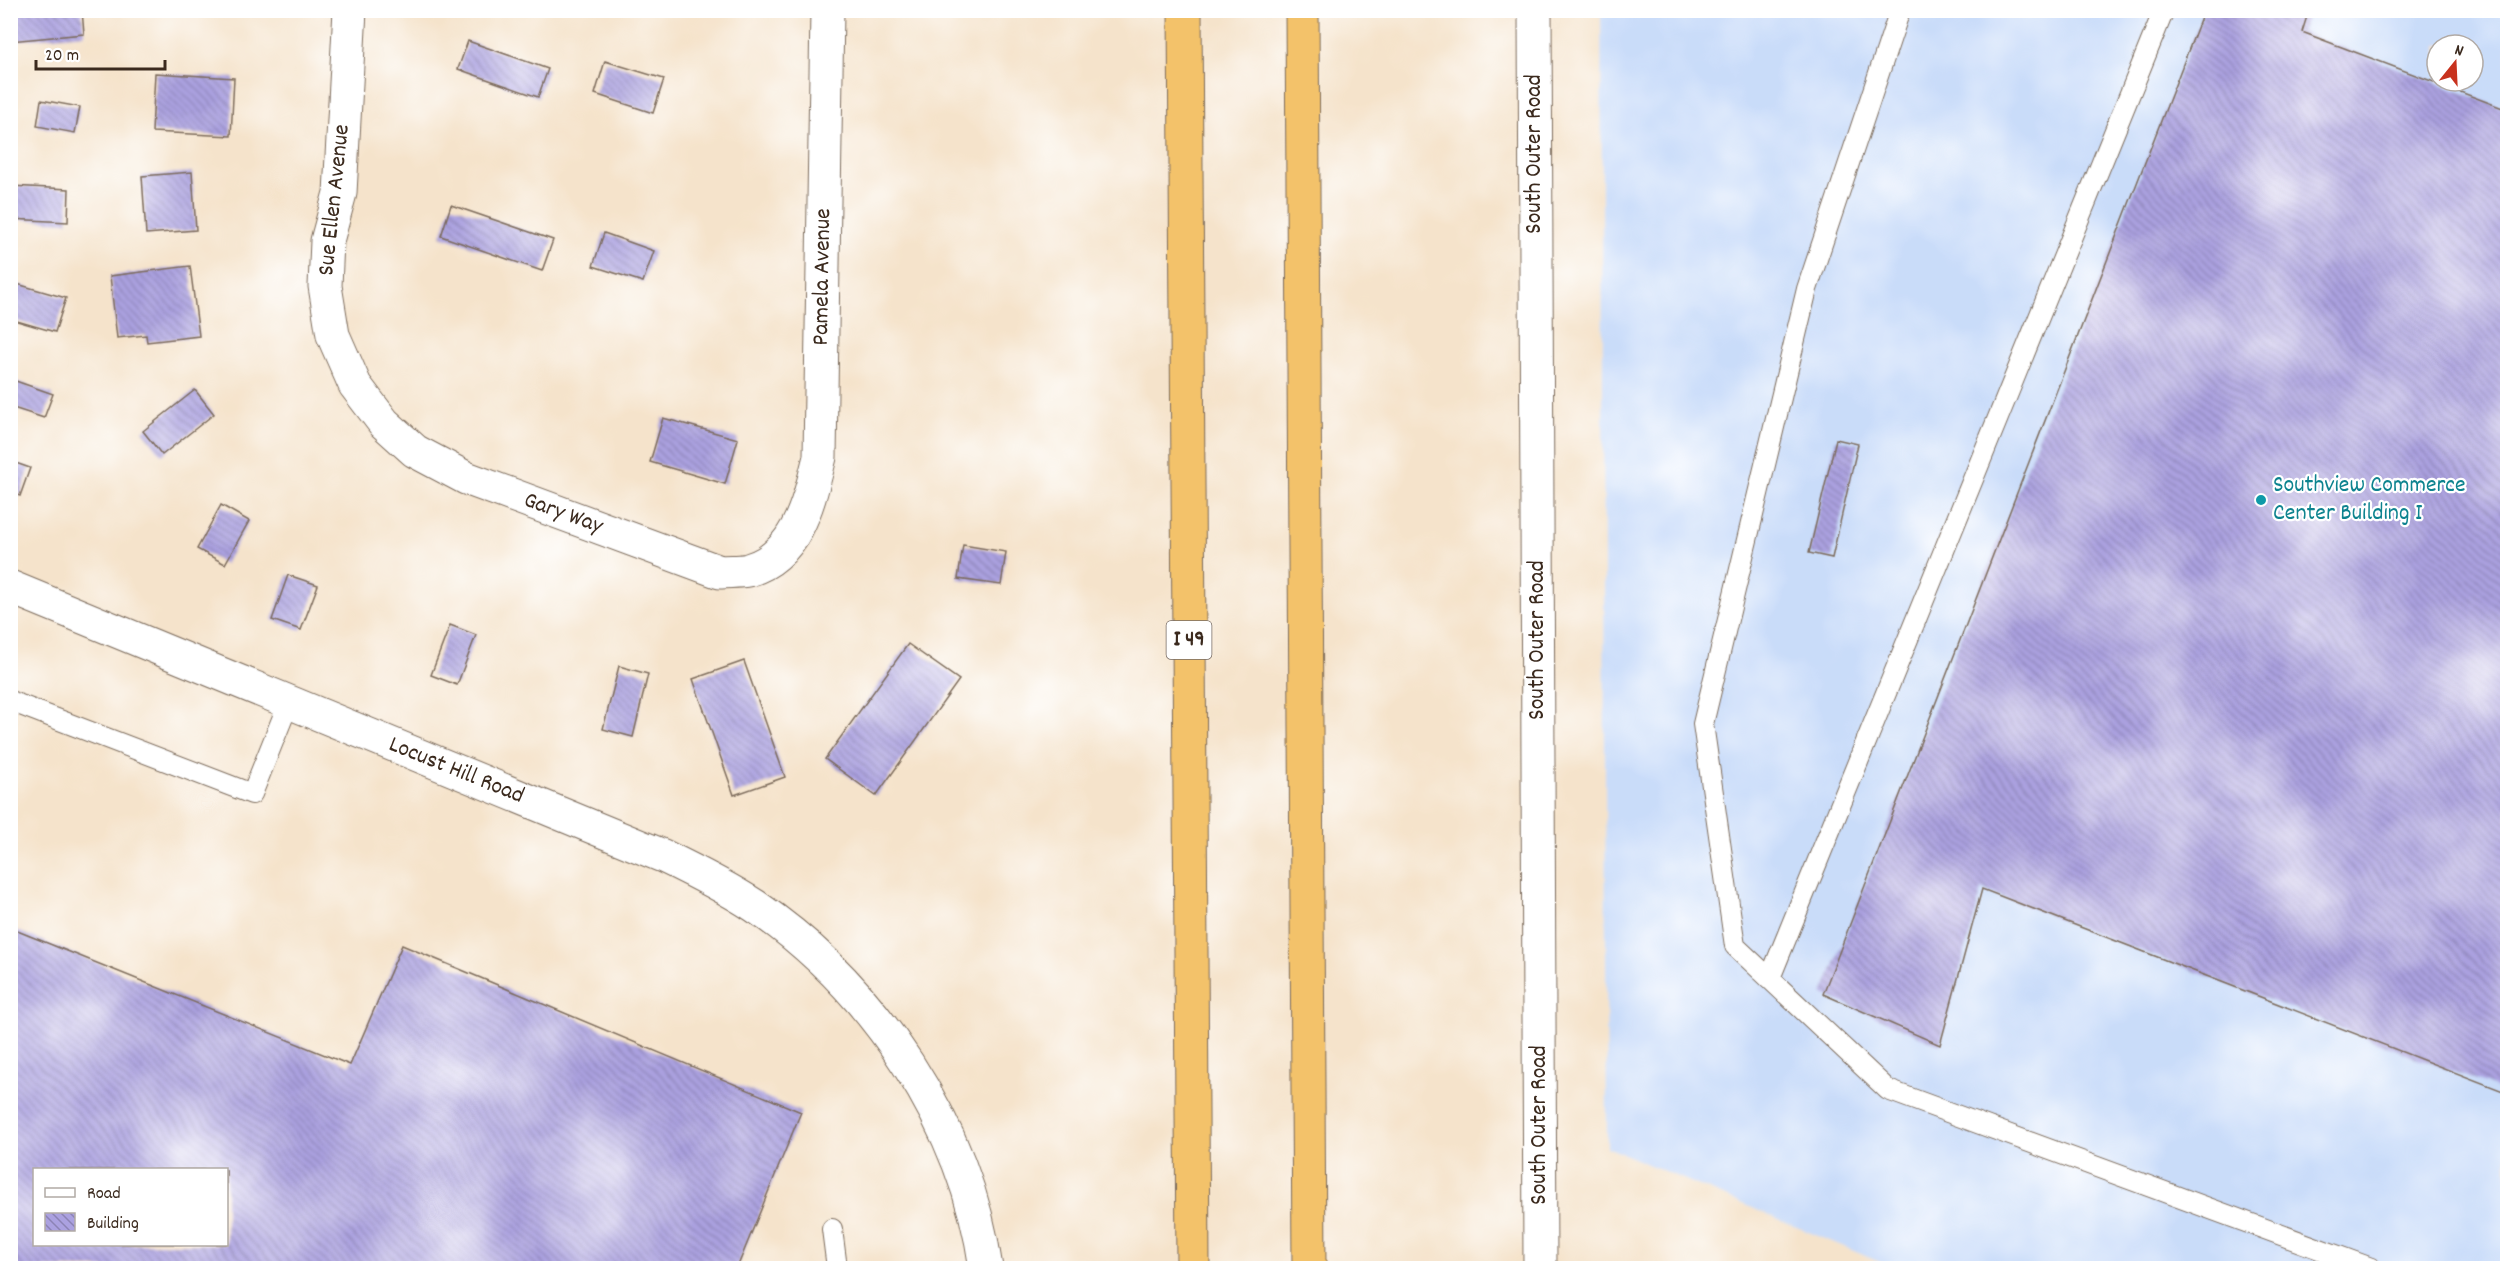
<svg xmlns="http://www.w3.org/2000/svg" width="2518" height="1279" font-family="Dekko,sans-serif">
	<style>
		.built { fill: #c9dcf9; fill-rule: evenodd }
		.building { fill: url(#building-back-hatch); fill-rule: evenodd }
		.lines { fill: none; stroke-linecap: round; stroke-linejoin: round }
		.service-casing { stroke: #7c6b5b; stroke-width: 22 }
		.minor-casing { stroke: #7c6b5b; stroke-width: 35 }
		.tertiary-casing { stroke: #7c6b5b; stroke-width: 35 }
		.motorway-casing { stroke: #7c6b5b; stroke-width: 35 }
		.service { stroke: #fff; stroke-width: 20 }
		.minor { stroke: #fff; stroke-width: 33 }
		.tertiary { stroke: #fff; stroke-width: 33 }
		.motorway { stroke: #f3c26a; stroke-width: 33 }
		.culture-dot { fill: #0f9aa8; stroke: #fff; stroke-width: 2 }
		.labels { text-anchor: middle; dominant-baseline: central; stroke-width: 4.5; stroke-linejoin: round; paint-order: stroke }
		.shield { fill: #fff; stroke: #766a62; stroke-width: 1.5 }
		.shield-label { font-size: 22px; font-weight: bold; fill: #3b2a1e }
		.street-label { font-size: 24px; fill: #3b2a1e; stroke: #fff }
		.culture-label { font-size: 24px; fill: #0d838f; stroke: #fff; text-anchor: start }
	</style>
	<defs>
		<pattern id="building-back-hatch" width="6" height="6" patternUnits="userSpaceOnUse" patternTransform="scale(1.5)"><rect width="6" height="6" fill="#aba1e0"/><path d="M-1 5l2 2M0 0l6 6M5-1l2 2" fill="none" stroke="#8c83b5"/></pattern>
	</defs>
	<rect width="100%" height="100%" fill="#fff"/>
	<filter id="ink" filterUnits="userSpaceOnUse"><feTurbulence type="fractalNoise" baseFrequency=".0167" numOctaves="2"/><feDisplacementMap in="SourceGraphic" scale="12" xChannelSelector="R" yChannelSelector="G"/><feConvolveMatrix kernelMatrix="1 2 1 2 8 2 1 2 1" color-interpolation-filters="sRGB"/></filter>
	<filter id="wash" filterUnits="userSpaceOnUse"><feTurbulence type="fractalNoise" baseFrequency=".008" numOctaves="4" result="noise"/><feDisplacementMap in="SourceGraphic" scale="24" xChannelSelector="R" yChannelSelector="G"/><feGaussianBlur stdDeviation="1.35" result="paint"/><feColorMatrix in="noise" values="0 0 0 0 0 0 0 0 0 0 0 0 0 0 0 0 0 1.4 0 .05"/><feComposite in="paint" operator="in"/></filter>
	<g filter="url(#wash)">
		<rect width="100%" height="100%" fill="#f5e3cb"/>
		<!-- built -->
		<path class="built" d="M1601 11H2507V1268H1894L1607 1147ZM2437 45H2473V81H2437Z"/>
		<g id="blocks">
			<!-- building -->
			<g class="building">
				<path d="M10 10H82L84 34 10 41Z"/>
				<path d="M2204 10H2309L2302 32 2508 110V1093L1982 889 1940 1045 1823 994Z"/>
				<path d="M468 41 548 69 538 97 458 69Z"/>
				<path d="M605 61 664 79 653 113 595 94Z"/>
				<path d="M155 73 234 78 231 136 152 132Z"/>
				<path d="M41 100 80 107 75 133 37 126Z"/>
				<path d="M192 172 196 230 146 234 142 176Z"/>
				<path d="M10 186 69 189 68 222 10 219Z"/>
				<path d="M451 205 553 240 542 271 441 236Z"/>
				<path d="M604 233 654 251 643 282 593 266Z"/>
				<path d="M190 266 199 336 147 342 146 335 117 338 110 276Z"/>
				<path d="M10 282 66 298 55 332 10 319Z"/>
				<path d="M10 379 53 394 44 418 10 407Z"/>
				<path d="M195 390 214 414 162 455 143 431Z"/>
				<path d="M663 418 738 439 725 484 650 462Z"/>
				<path d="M1836 439 1858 444 1832 558 1809 553Z"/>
				<path d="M10 461 30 468 20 496 10 492Z"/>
				<path d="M221 505 249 521 225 564 197 549Z"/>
				<path d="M963 545 1006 552 1001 585 958 579Z"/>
				<path d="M288 575 318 585 301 630 272 620Z"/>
				<path d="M450 625 476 635 457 685 431 675Z"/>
				<path d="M908 644 959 680 876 796 825 759Z"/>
				<path d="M744 661 785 777 734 795 693 679Z"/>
				<path d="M619 666 648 674 633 737 603 729Z"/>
				<path d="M10 928 350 1065 402 945 801 1112 737 1268H10ZM34 1170H226V1244H34Z"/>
			</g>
		</g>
	</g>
	<g filter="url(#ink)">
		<use href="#blocks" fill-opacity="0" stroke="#7c6b5b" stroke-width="1.5"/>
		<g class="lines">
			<defs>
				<g id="service">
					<path d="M1900 10 1807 289 1703 724 1735 946 1888 1090 2371 1268"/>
					<path d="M10 701 252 794 289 702"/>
					<path d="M1770 978 2164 10"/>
					<path d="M832 1229 837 1268"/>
				</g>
				<g id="minor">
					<path d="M350 10 340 193 327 241 325 286 333 335 355 385 384 423 415 451 466 478 720 572C729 571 739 572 748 570 798 556 809 500 820 457L827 10"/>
					<path d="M10 587 663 856C694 871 726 887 755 906 874 987 966 1125 986 1268"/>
				</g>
				<path id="tertiary" d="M1535 10 1540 1268"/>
				<g id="motorway">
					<path d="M1185 10 1193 1268"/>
					<path d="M1302 10 1309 1268"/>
				</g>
			</defs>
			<!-- service casing -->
			<use href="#service" class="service-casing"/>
			<!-- minor casing -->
			<use href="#minor" class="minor-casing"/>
			<!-- tertiary casing -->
			<use href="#tertiary" class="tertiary-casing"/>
			<!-- motorway casing -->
			<use href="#motorway" class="motorway-casing"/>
			<!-- service -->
			<use href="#service" class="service"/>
			<!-- minor -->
			<use href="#minor" class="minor"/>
			<!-- tertiary -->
			<use href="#tertiary" class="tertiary"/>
			<!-- motorway -->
			<use href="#motorway" class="motorway"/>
		</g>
	</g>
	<!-- markers -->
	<circle class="culture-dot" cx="2261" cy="500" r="6"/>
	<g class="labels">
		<!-- shield labels -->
		<rect class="shield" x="1166.5" y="621" width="45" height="38" rx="4.5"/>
		<g class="shield-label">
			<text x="1189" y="640">I 49</text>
		</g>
		<!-- street labels -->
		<g class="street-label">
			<text transform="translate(1535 154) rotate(-90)">South Outer Road</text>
			<text transform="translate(335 200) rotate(-84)">Sue Ellen Avenue</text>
			<text transform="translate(823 277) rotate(-89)">Pamela Avenue</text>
			<text transform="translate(563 514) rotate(20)">Gary Way</text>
			<text transform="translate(1538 640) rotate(-90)">South Outer Road</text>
			<text transform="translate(456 771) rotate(22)">Locust Hill Road</text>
			<text transform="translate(1540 1125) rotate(-90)">South Outer Road</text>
		</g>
		<!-- culture labels -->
		<g class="culture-label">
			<text x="2273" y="486">Southview Commerce<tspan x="2273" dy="28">Center Building I</tspan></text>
		</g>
	</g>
	<!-- margin -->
	<rect width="2518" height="1279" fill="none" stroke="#fff" stroke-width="36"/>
	<!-- legend -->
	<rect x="33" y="1168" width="195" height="78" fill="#ffffff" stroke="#b1aaa5" stroke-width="1.5"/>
	<rect x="45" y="1188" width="30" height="9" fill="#ffffff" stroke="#b1aaa5" stroke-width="1.5"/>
	<text x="87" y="1198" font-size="18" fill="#3b2a1e">Road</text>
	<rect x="45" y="1213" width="30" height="18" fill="url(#building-back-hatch)" stroke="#b1aaa5" stroke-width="1.5"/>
	<text x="87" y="1228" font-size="18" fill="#3b2a1e">Building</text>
	<!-- north arrow -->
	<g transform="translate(2455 63) rotate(18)"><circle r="28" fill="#ffffff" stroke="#b1aaa5" stroke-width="1.5"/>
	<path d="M0-4.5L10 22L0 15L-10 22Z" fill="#c8321e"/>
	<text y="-9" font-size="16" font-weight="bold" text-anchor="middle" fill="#3b2a1e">N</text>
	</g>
	<!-- scale -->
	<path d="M36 60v9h129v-9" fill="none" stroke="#3b2a1e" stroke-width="3"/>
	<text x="45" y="60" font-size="18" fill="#3b2a1e" stroke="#ffffff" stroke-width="4.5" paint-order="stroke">20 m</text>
</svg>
